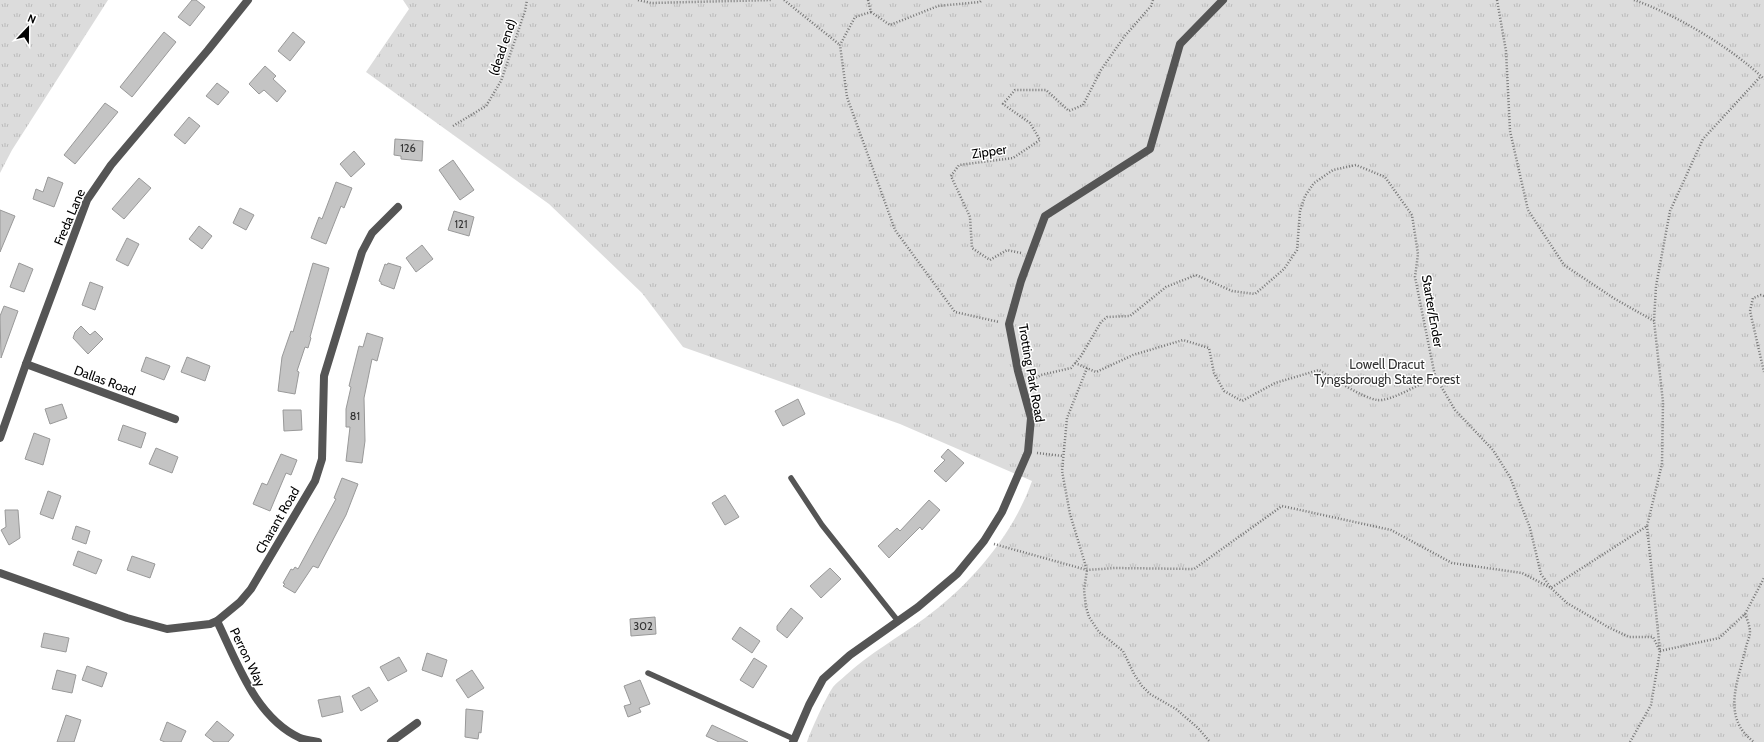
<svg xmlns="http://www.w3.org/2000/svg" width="1764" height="742" font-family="Cabin,sans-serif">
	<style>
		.park { fill: url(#park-tufts) }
		.building { fill: #c4c4c4; stroke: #999 }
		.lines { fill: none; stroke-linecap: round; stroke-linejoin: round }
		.path { stroke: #777; stroke-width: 2.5; stroke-dasharray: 1 2; stroke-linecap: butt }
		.service { stroke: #555; stroke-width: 5.5 }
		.minor { stroke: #555; stroke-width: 8 }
		.labels { text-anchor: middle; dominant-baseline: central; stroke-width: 3; stroke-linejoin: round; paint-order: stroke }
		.number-label { font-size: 11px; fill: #313131 }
		.street-label { font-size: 13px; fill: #000; stroke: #fff }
		.park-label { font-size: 13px; fill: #333; stroke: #fff }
	</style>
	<defs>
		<pattern id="park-tufts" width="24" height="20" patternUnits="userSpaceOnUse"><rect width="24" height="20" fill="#dcdcdc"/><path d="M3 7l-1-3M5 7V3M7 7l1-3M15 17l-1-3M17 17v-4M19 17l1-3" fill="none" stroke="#bbb"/></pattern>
	</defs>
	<rect width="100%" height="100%" fill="#fff"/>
	<!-- park -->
	<g class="park">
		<path d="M0 0H108L12 150 0 173Z"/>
		<path d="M403 0H1764V742H807C811 730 826 697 833 687 836 683 842 679 846 675 870 653 899 637 925 618 971 584 1013 535 1032 481L900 424 683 347 642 293 549 204 366 72 409 9Z"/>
	</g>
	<!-- building -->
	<g class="building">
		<path d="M192 0H196L205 7 190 26 178 17Z"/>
		<path d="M164 32 176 42 132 97 120 87Z"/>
		<path d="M293 32 305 42 290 61 278 51Z"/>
		<path d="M265 66 276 76 273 79 286 91 277 102 264 90 259 94 249 84Z"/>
		<path d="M217 83 229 92 218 105 206 96Z"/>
		<path d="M105 103 118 112 75 164 64 155Z"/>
		<path d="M189 117 200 126 185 144 174 135Z"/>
		<path d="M395 139 423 141 422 161 401 159V156L394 155Z"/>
		<path d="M354 151 365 164 351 177 340 164Z"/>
		<path d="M453 160 474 190 460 200 439 170Z"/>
		<path d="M48 177 63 183 54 207 33 199 36 189 43 192Z"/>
		<path d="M139 178 151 188 124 219 112 209Z"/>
		<path d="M336 182 352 188 344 208 341 206 326 244 311 238 319 217 322 219Z"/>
		<path d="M240 208 254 215 246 230 233 223Z"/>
		<path d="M0 210 15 216 0 252Z"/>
		<path d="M454 211 474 217 469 236 448 230Z"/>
		<path d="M199 226 212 236 202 249 189 239Z"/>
		<path d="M127 238 139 244 128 266 116 260Z"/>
		<path d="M422 245 433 259 416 272 406 258Z"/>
		<path d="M19 263 33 269 24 292 10 287Z"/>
		<path d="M313 263 329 268 310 337 311 338 308 348 305 347 297 371 299 372 295 394 278 391 282 357 291 331 293 332Z"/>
		<path d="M388 263 401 267 394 289 381 284V282L379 281 385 264 387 265Z"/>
		<path d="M90 282 103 287 95 310 82 305Z"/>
		<path d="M4 306 18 311 1 358 0 316Z"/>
		<path d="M81 326 90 335 95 331 103 339 88 354 73 338 75 332Z"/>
		<path d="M367 333 383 338 377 361 372 359 364 398 365 441 362 463 346 461 350 427H346V409L351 387 349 386 359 346 363 347Z"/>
		<path d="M146 357 170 366 164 380 141 371Z"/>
		<path d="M187 357 210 366 205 381 181 372Z"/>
		<path d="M798 399 805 414 783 426 775 411Z"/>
		<path d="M62 404 67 418 50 424 45 409Z"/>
		<path d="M283 410H301L302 430 284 431Z"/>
		<path d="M123 425 146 433 141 448 118 440Z"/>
		<path d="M34 433 50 439 43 465 25 459Z"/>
		<path d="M156 448 178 457 172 473 149 464Z"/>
		<path d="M948 449 964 463 946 482 934 471 945 460 941 457Z"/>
		<path d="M281 454 297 460 291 475 286 473 270 511 253 504 262 483 267 485Z"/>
		<path d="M342 478 358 484 346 515 318 568 313 566 295 593 283 586 285 584 283 583 291 569 293 570 295 567 298 569 336 499 334 498Z"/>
		<path d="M48 491 61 496 53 519 40 514Z"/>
		<path d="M725 495 739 517 725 525 712 503Z"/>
		<path d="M929 500 940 510 922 530 920 527 889 558 878 546 897 528 900 531Z"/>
		<path d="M5 510H18L20 538 9 545 1 530 6 527Z"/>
		<path d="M76 526 90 531 86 544 72 539Z"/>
		<path d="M78 551 102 560 96 574 73 565Z"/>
		<path d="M132 556 155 564 150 578 127 570Z"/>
		<path d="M830 568 841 579 821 598 810 586Z"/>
		<path d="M791 608 803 618 787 638 777 630V626Z"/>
		<path d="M655 617 656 634 631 636 630 619Z"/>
		<path d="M740 627 760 641 752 653 732 639Z"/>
		<path d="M44 633 69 638 66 652 41 647Z"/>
		<path d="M427 653 447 660 442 677 422 670Z"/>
		<path d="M399 657 407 671 388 681 380 667Z"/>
		<path d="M754 658 767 666 753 688 740 680Z"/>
		<path d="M87 666 107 673 102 687 82 680Z"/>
		<path d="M57 670 76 675 72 693 52 689Z"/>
		<path d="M472 670 484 688 468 698 456 680Z"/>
		<path d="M640 680 650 704 639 708 641 712 628 717 624 706 631 704 624 686Z"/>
		<path d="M369 687 378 701 361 711 352 696Z"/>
		<path d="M340 696 343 712 322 717 318 700Z"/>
		<path d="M466 709 483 711 481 733 479 732 478 739 465 737Z"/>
		<path d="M66 715 81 720 74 742H57Z"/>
		<path d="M217 721 234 735 228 742H214L205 735Z"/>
		<path d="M167 722 186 731 181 742H165L160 740Z"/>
		<path d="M712 725 748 742H719L706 736Z"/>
	</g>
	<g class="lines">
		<!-- path -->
		<g class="path">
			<path d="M638 0 651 3 772 0"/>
			<path d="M784 0 840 45"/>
			<path d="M868 0 871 12"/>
			<path d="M1497 0 1506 51 1510 131 1528 210 1564 265 1615 299 1654 321"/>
			<path d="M1634 0C1675 14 1732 48 1764 79"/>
			<path d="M871 12 855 17 840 45 847 97 895 230 955 312 999 322"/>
			<path d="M871 12 890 25 938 6 980 2 982 0"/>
			<path d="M453 126 486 106 501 81 525 11 527 0"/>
			<path d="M1021 253 1007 250 990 260 972 248 970 217 951 176 959 165 1013 158 1040 140 1030 123 1003 104 1015 90H1046L1069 111 1083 105 1101 70 1124 37 1151 6 1153 0"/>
			<path d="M1764 296 1761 295 1753 298 1750 311 1764 372"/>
			<path d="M1075 363 1096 372 1133 355 1183 340 1209 348 1214 373 1224 391 1242 401 1275 383 1319 370C1334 379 1361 397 1377 400 1390 402 1422 383 1435 376"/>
			<path d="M1087 368 1067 418 1062 471 1070 514 1087 570 1084 590 1086 607 1089 617 1099 632 1123 651 1134 674 1142 686 1150 694 1176 709 1198 728 1210 742"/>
			<path d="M1031 381 1041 375 1071 368 1081 356 1101 322 1107 317 1130 316 1166 287 1196 275 1232 291 1255 294 1284 269 1297 250 1300 211 1305 196 1314 183 1333 170 1356 165 1385 177 1412 215 1418 254 1415 277 1435 376 1455 410 1493 450 1510 477 1530 528 1541 574 1551 588 1567 603 1608 627 1629 637H1653L1660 651 1719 638 1745 614 1764 578"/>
			<path d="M1037 453 1063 456"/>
			<path d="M994 544 1087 570 1115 568 1194 569 1282 506 1391 530 1452 563 1522 573 1551 588 1647 526 1662 464 1663 402 1654 321 1656 286 1670 211 1703 139 1761 76"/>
			<path d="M1745 614C1747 619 1750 627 1750 632 1750 637 1747 642 1746 647 1739 679 1720 717 1754 742"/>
			<path d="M1630 742 1651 705 1660 651 1647 526"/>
		</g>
		<!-- service -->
		<g class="service">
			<path d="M791 478 822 525 898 621"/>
			<path d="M648 673 794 739"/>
		</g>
		<!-- minor -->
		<g class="minor">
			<path d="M26 364 175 419"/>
			<path d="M0 438 26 364 87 200 111 165 208 50 248 0"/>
			<path d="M0 573 127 618 167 629 210 624 217 621 240 602 251 589 315 481 322 459 324 376 362 252 372 233 398 207"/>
			<path d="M217 621C237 662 255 717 300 738 306 740 313 741 318 742"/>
			<path d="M391 742 417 723"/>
			<path d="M793 742 809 705 823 679 850 655 918 607 957 574 984 541 1002 512 1028 452 1031 418 1018 371 1009 324 1021 281 1045 216 1150 149 1180 44 1223 0"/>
		</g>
	</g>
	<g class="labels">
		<!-- number labels -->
		<g class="number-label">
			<text x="408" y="148">126</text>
			<text x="461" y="224">121</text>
			<text x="355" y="416">81</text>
			<text x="643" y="626">302</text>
		</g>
		<!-- street labels -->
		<g class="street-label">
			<text transform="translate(502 47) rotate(-71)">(dead end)</text>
			<text transform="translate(989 151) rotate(-8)">Zipper</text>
			<text transform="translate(69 217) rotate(-67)">Freda Lane</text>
			<text transform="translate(1433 311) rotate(80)">Starter/Ender</text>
			<text transform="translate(1032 373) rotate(80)">Trotting Park Road</text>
			<text transform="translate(105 380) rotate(20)">Dallas Road</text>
			<text transform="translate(277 520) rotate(-60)">Charant Road</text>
			<text transform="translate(248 657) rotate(64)">Perron Way</text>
		</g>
		<!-- park labels -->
		<g class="park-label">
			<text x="1387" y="364">Lowell Dracut<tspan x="1387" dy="15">Tyngsborough State Forest</tspan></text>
		</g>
	</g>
	<!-- north arrow -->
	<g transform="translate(28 28) rotate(22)" stroke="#ffffff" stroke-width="3" paint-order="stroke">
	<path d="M0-3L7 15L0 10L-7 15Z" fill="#000000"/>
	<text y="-6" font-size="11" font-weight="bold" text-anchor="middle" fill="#000000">N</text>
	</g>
</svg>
